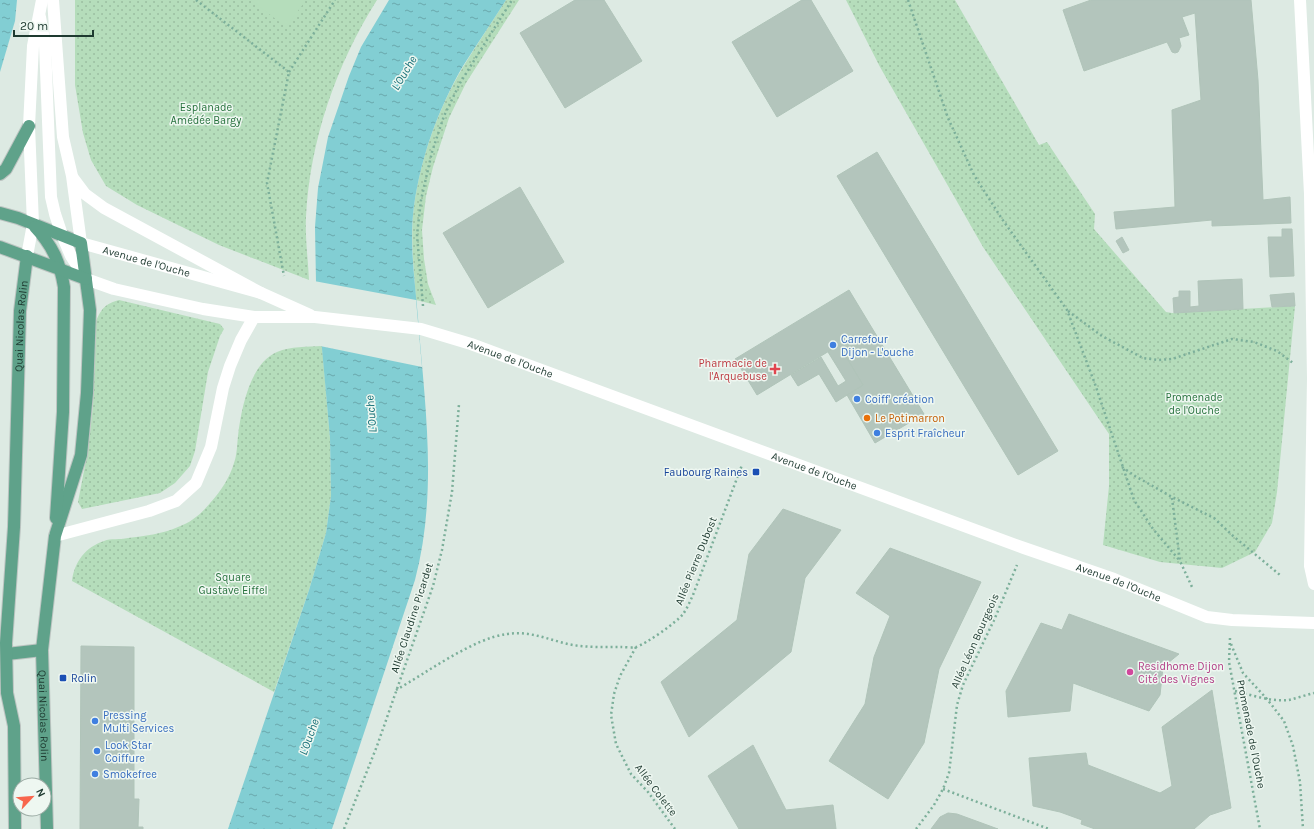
<svg xmlns="http://www.w3.org/2000/svg" width="1314" height="829" font-family="Karla,sans-serif">
	<style>
		.grass { fill: url(#grass-dots) }
		.pitch { fill: #b5ddbb }
		.water { fill: url(#water-ripples) }
		.pier { fill: #ddeae3 }
		.building { fill: #b3c5bc; stroke: #b0c4b9 }
		.lines { fill: none; stroke-linecap: round; stroke-linejoin: round }
		.major-casing { stroke: #bcc4c1; stroke-width: 14 }
		.path { stroke: #7caf9a; stroke-width: 2.5; stroke-dasharray: 2 3; stroke-linecap: butt }
		.minor { stroke: #fff; stroke-width: 12 }
		.major { stroke: #5fa28a; stroke-width: 12 }
		.shop-dot { fill: #3f7fe0; stroke: #eef7f1; stroke-width: 1.5 }
		.health-dot { fill: #e0444e; stroke: #eef7f1; stroke-width: 1.5 }
		.food-dot { fill: #e8710a; stroke: #eef7f1; stroke-width: 1.5 }
		.transit-dot { fill: #1a4fb4; stroke: #eef7f1; stroke-width: 1.5 }
		.hotel-dot { fill: #d1479c; stroke: #eef7f1; stroke-width: 1.5 }
		.labels { text-anchor: middle; dominant-baseline: central; stroke-width: 3; stroke-linejoin: round; paint-order: stroke }
		.park-label { font-size: 11px; fill: #27723d; stroke: #eef7f1 }
		.street-label { font-size: 11px; fill: #1e3a30; stroke: #eef7f1 }
		.shop-label { font-size: 11px; fill: #366cbe; stroke: #eef7f1; text-anchor: start }
		.health-label { font-size: 11px; fill: #be3a42; stroke: #eef7f1; text-anchor: end }
		.food-label { font-size: 11px; fill: #c56008; stroke: #eef7f1; text-anchor: start }
		.transit-label { font-size: 11px; fill: #164399; stroke: #eef7f1; text-anchor: end }
		.hotel-label { font-size: 11px; fill: #b23c85; stroke: #eef7f1; text-anchor: start }
		.water-label { font-size: 12px; font-style: italic; fill: #177178; stroke: #eef7f1 }
	</style>
	<defs>
		<pattern id="grass-dots" width="8" height="8" patternUnits="userSpaceOnUse"><rect width="8" height="8" fill="#b5ddbb"/><path d="M2 2h.1M6 6h.1" fill="none" stroke="#9bbea1" stroke-width="1.8" stroke-linecap="round"/></pattern>
		<pattern id="water-ripples" width="26" height="14" patternUnits="userSpaceOnUse"><rect width="26" height="14" fill="#82ced3"/><path d="M2 4q2-2 4 0t4 0M15 11q2-2 4 0t4 0" fill="none" stroke="#6aa8ac"/></pattern>
	</defs>
	<rect width="100%" height="100%" fill="#ddeae3"/>
	<!-- grass -->
	<g class="grass">
		<path d="M75 0H377C336 65 310 140 306 217 305 238 308 259 309 280L219 245 137 205 106 186 91 160 83 133 75 85Z"/>
		<path d="M506 0H519L466 83 449 118 433 167 426 196 422 230 424 259 428 284 436 305 416 300C414 269 410 237 414 206 421 157 438 109 463 67 477 44 492 22 506 0Z"/>
		<path d="M846 0H955L1039 145 1047 142 1095 214 1094 229 1166 312 1172 313 1295 306 1277 492 1272 523 1255 552 1222 568 1160 562 1103 545 1109 486V434L983 247 880 67Z"/>
		<path d="M119 300 220 324 224 329 220 336 208 372 195 451 190 466 175 483 160 493 82 509 78 502 88 450 93 406 96 321C102 308 105 304 119 300Z"/>
		<path d="M322 346 330 438 331 496 326 533 309 590 274 692 72 581C74 563 85 547 104 541 111 538 120 540 128 538 144 536 162 534 178 527 192 522 202 513 211 502 221 491 230 477 234 463 237 455 237 445 238 436 241 410 250 363 277 352 291 346 307 347 322 346Z"/>
	</g>
	<!-- pitch -->
	<path class="pitch" d="M251 0H306L286 27Z"/>
	<!-- water -->
	<g class="water">
		<path d="M0 0H17L15 21 0 72Z"/>
		<path d="M389 0H506C492 22 477 44 463 66 438 109 421 157 414 206 409 243 415 281 418 318 425 407 438 492 415 580L332 829H228L309 590 326 533 331 496 330 438 316 282 315 227 318 188 328 137 349 76 361 47Z"/>
	</g>
	<!-- pier -->
	<path class="pier" d="M314 281 416 300 422 367 320 346Z"/>
	<!-- building -->
	<g class="building">
		<path d="M575 0H604L642 61 565 108 520 33Z"/>
		<path d="M802 0H811L853 71 777 117 732 42Z"/>
		<path d="M1091 0H1251L1258 80 1263 200 1290 197 1291 223 1212 226V220L1116 229 1114 212 1175 207 1172 110 1201 100 1195 13 1182 17 1189 35 1179 38 1181 46 1178 52 1175 53 1172 52 1167 42 1084 71 1063 10Z"/>
		<path d="M877 152 1058 451 1018 475 837 176Z"/>
		<path d="M520 187 564 262 488 308 443 233Z"/>
		<path d="M1282 229H1292L1294 276 1270 277 1268 237H1282Z"/>
		<path d="M1122 237 1129 250 1123 253 1116 241Z"/>
		<path d="M1242 279 1243 309 1174 313 1173 298 1179 297V291H1190V307L1199 306 1198 281Z"/>
		<path d="M849 290 924 414 875 443 847 395 863 385 839 345 757 395 735 359Z"/>
		<path d="M1294 293 1295 306 1272 307 1270 295Z"/>
		<path d="M839 345 863 385 836 402 819 374 798 386 791 375 821 357 838 386 846 381 828 352Z"/>
		<path d="M783 509 841 530 805 578 791 652 689 737 661 682 737 620 749 554Z"/>
		<path d="M890 548 981 582 939 669 924 743 888 799 829 761 865 704 874 657 890 616 856 593Z"/>
		<path d="M1069 614 1179 654 1163 667 1160 695 1149 711 1073 683 1070 711 1008 717 1006 691 1041 623 1062 630Z"/>
		<path d="M81 646 134 647V799H139L138 827H143V829H80Z"/>
		<path d="M1212 690 1231 808 1210 815 1194 829H1095L1081 824 1082 820 1060 812 1033 806 1029 758 1086 753 1088 765 1160 793 1172 786 1162 727Z"/>
		<path d="M753 745 786 810 833 805 836 829H739L708 776Z"/>
		<path d="M948 813 957 814 998 829H931L940 817Z"/>
	</g>
	<g class="lines">
		<defs>
			<g id="major">
				<path d="M0 174 6 169 29 126"/>
				<path id="s3" d="M0 213 18 218 81 243 90 310 87 393 81 455 55 536 42 650 47 829"/>
				<path d="M35 227C52 245 60 262 64 287L63 412 56 518"/>
				<path d="M0 247 86 279"/>
				<path d="M7 654 42 650"/>
				<path id="s4" d="M15 829 14 726 7 693 6 643 14 527 20 311 27 256"/>
			</g>
		</defs>
		<!-- major casing -->
		<use href="#major" class="major-casing"/>
		<!-- path -->
		<g class="path">
			<path d="M196 0 289 72 267 183 284 276"/>
			<path d="M908 0 948 118 974 175 1002 219 1067 310 1095 384 1134 500 1153 529 1180 561"/>
			<path d="M289 72 335 0"/>
			<path d="M423 306 417 235 421 200 432 152 444 116 460 83 512 0"/>
			<path d="M1068 311 1102 336 1143 358 1159 360 1172 359 1232 339 1254 342 1277 351 1293 363"/>
			<path d="M1122 467 1135 476 1172 497 1214 518 1232 535 1280 575"/>
			<path d="M1172 498 1180 561 1192 587"/>
			<path d="M1230 638 1229 662 1260 829"/>
			<path d="M1231 644 1243 673 1267 699 1284 721 1293 746 1300 782 1303 829"/>
			<path d="M636 647 620 676 614 694 611 715 616 744 631 774 648 792 675 829"/>
			<path d="M396 690C426 673 474 638 507 634 526 631 542 637 560 642 580 648 601 647 621 647 625 647 632 648 636 647 646 644 677 622 683 614 687 609 690 601 693 595L742 465"/>
			<path d="M1235 691C1252 695 1271 702 1289 700 1297 698 1306 695 1314 693"/>
			<path d="M943 789 1049 829"/>
			<path d="M344 829 377 746 433 586 442 550 452 492 459 404"/>
			<path d="M916 829 934 805 943 789 949 773 957 705 963 685 995 618 1017 565"/>
		</g>
		<!-- minor -->
		<g class="minor">
			<path id="s1" d="M53 0 63 137 72 176 81 243 261 293"/>
			<path d="M1300 0 1310 194 1313 378 1310 566 1314 584"/>
			<path id="s2" d="M40 17 45 45 51 197 55 214 62 235 71 256 86 279 114 289 203 309 254 317H315L421 329 471 344 1024 548 1114 579 1207 617 1232 620 1314 623"/>
			<path d="M73 178 85 194 104 208 261 293 310 315"/>
			<path d="M27 256 33 224 29 126 33 46 42 0"/>
			<path d="M55 536 149 511 176 501 196 483 211 447 223 388 230 366 241 340 254 317"/>
		</g>
		<!-- major -->
		<use href="#major" class="major"/>
	</g>
	<!-- markers -->
	<g class="shop-dot">
		<circle cx="833" cy="345" r="4"/>
		<circle cx="857" cy="399" r="4"/>
		<circle cx="877" cy="433" r="4"/>
		<circle cx="95" cy="721" r="4"/>
		<circle cx="97" cy="751" r="4"/>
		<circle cx="95" cy="774" r="4"/>
	</g>
	<path class="health-dot" d="M773 363h4v4h4v4h-4v4h-4v-4h-4v-4h4z"/>
	<circle class="food-dot" cx="867" cy="418" r="4"/>
	<g class="transit-dot">
		<rect x="752" y="468" width="8" height="8" rx="2"/>
		<rect x="59" y="674" width="8" height="8" rx="2"/>
	</g>
	<circle class="hotel-dot" cx="1130" cy="672" r="4"/>
	<g class="labels">
		<!-- park labels -->
		<g class="park-label">
			<text x="206" y="107">Esplanade<tspan x="206" dy="13">Amédée Bargy</tspan></text>
			<text x="1194" y="397">Promenade<tspan x="1194" dy="13">de l'Ouche</tspan></text>
			<text x="233" y="577">Square<tspan x="233" dy="13">Gustave Eiffel</tspan></text>
		</g>
		<!-- street labels -->
		<g class="street-label">
			<text stroke="none"><textPath href="#s1" startOffset="313">Avenue de l'Ouche</textPath></text>
			<text stroke="none"><textPath href="#s4" startOffset="504">Quai Nicolas Rolin</textPath></text>
			<text stroke="none"><textPath href="#s2" startOffset="705">Avenue de l'Ouche</textPath></text>
			<text stroke="none"><textPath href="#s2" startOffset="1029">Avenue de l'Ouche</textPath></text>
			<text transform="translate(696 561) rotate(-68)">Allée Pierre Dubost</text>
			<text stroke="none"><textPath href="#s2" startOffset="1353">Avenue de l'Ouche</textPath></text>
			<text transform="translate(412 618) rotate(-72)">Allée Claudine Picardet</text>
			<text transform="translate(975 641) rotate(-66)">Allée Léon Bourgeois</text>
			<text stroke="none"><textPath href="#s3" startOffset="565">Quai Nicolas Rolin</textPath></text>
			<text transform="translate(1251 734) rotate(79)">Promenade de l'Ouche</text>
			<text transform="translate(656 790) rotate(53)">Allée Colette</text>
		</g>
		<!-- shop labels -->
		<g class="shop-label">
			<text x="841" y="339">Carrefour<tspan x="841" dy="13">Dijon - L'ouche</tspan></text>
			<text x="865" y="399">Coiff' création</text>
			<text x="885" y="433">Esprit Fraîcheur</text>
			<text x="103" y="715">Pressing<tspan x="103" dy="13">Multi Services</tspan></text>
			<text x="105" y="745">Look Star<tspan x="105" dy="13">Coiffure</tspan></text>
			<text x="103" y="774">Smokefree</text>
		</g>
		<!-- health labels -->
		<g class="health-label">
			<text x="767" y="363">Pharmacie de<tspan x="767" dy="13">l'Arquebuse</tspan></text>
		</g>
		<!-- food labels -->
		<g class="food-label">
			<text x="875" y="418">Le Potimarron</text>
		</g>
		<!-- transit labels -->
		<g class="transit-label">
			<text x="748" y="472">Faubourg Raines</text>
			<text x="71" y="678" text-anchor="start">Rolin</text>
		</g>
		<!-- hotel labels -->
		<g class="hotel-label">
			<text x="1138" y="666">Residhome Dijon<tspan x="1138" dy="13">Cité des Vignes</tspan></text>
		</g>
		<!-- water labels -->
		<g class="water-label">
			<text transform="translate(404 73) rotate(-59)">L'Ouche</text>
			<text transform="translate(371 414) rotate(-95)">L'Ouche</text>
			<text transform="translate(309 737) rotate(-70)">L'Ouche</text>
		</g>
	</g>
	<!-- north arrow -->
	<g transform="translate(32 797) rotate(64)"><circle r="19" fill="#eef7f1" stroke="#9baba4"/>
	<path d="M0-3L7 15L0 10L-7 15Z" fill="#f8664d"/>
	<text y="-6" font-size="11" font-weight="bold" text-anchor="middle" fill="#1e3a30">N</text>
	</g>
	<!-- scale -->
	<path d="M14 30v6h79v-6" fill="none" stroke="#1e3a30" stroke-width="2"/>
	<text x="20" y="30" font-size="12" fill="#1e3a30" stroke="#eef7f1" stroke-width="3" paint-order="stroke">20 m</text>
</svg>
